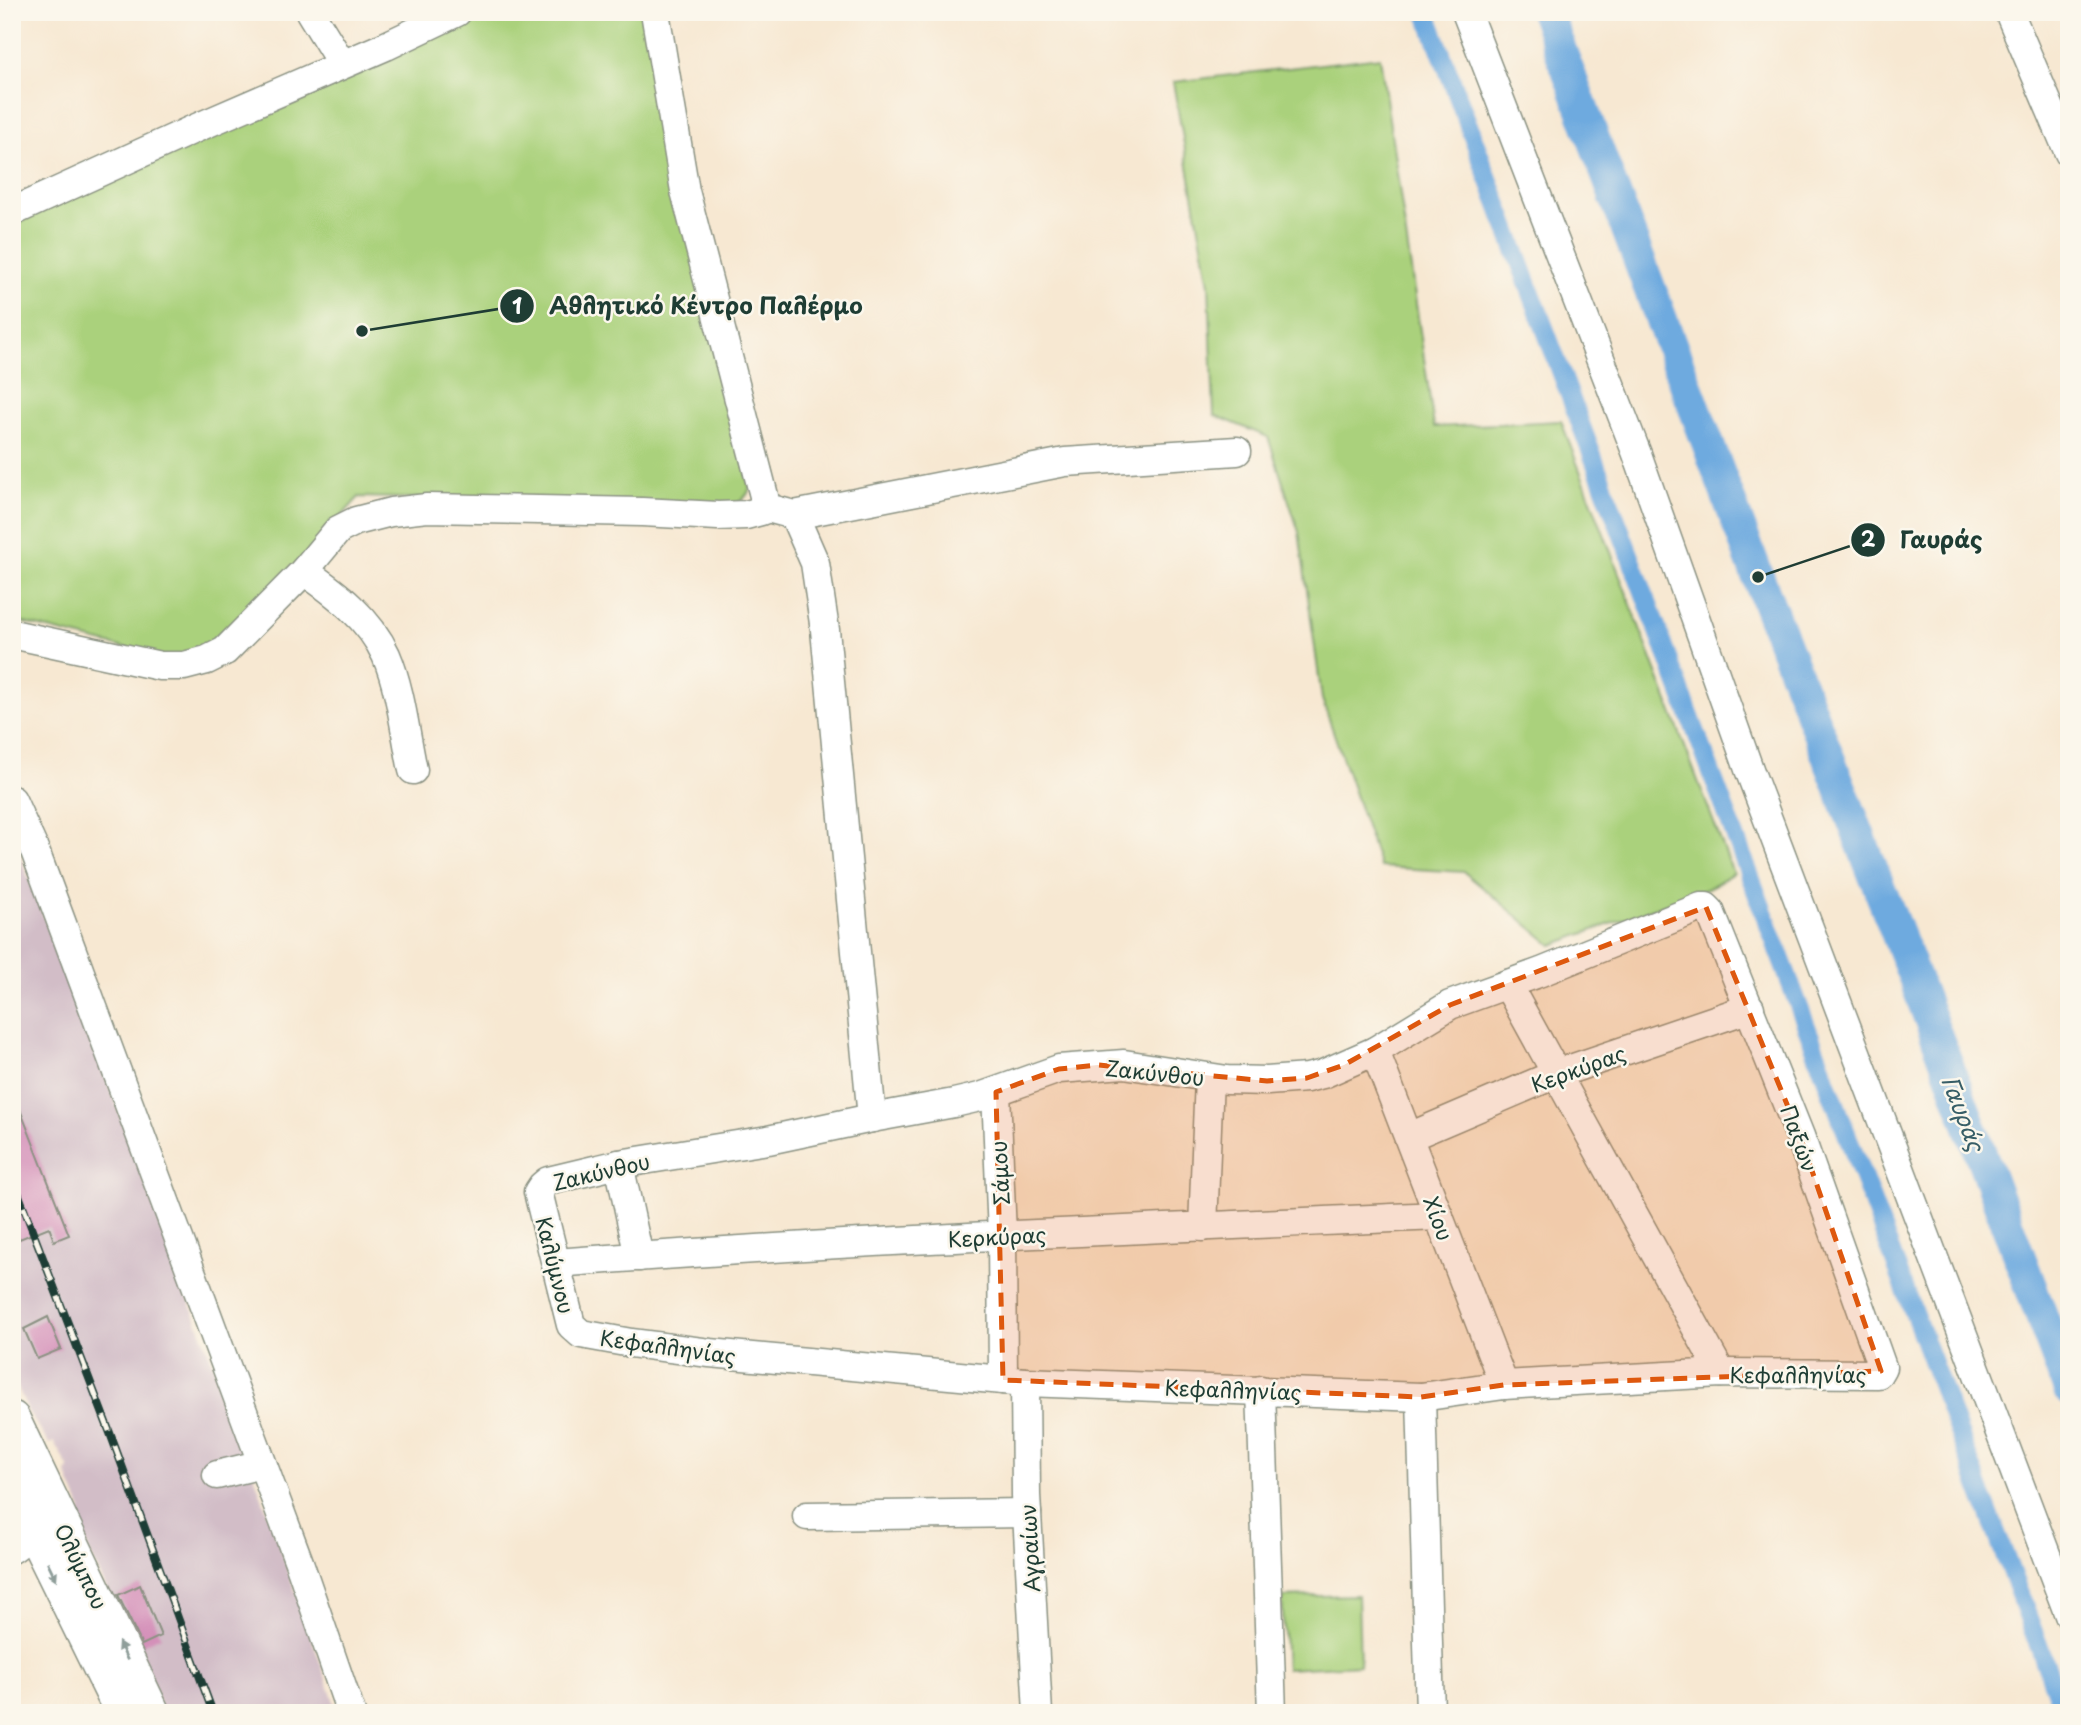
<svg xmlns="http://www.w3.org/2000/svg" width="2081" height="1725" font-family="'Playpen Sans',sans-serif">
	<style>
		.industrial { fill: #d2bdc7 }
		.green { fill: #aad17b; stroke: #648758; stroke-width: 2 }
		.lines { fill: none; stroke-linecap: round; stroke-linejoin: round }
		.canal { stroke: #6eaadf; stroke-width: 19 }
		.river { stroke: #6eaadf; stroke-width: 33 }
		.building { fill: #d490b9 }
		.minor-casing { stroke: #8b9283; stroke-width: 31 }
		.major-casing { stroke: #8b9283; stroke-width: 38 }
		.minor { stroke: #fff; stroke-width: 28 }
		.major { stroke: #fff; stroke-width: 35 }
		.rail-casing { stroke: #1f3d34; stroke-width: 8 }
		.rail { stroke: #fbf7ec; stroke-width: 5; stroke-dasharray: 16; stroke-linecap: butt }
		.oneway { fill: #8f9e9a }
		.marked { fill: #de580e; fill-opacity: 0.2; stroke: #de580e; stroke-width: 5; stroke-dasharray: 14 9; stroke-linejoin: round }
		.labels { text-anchor: middle; dominant-baseline: central; stroke-width: 5; stroke-linejoin: round; paint-order: stroke }
		.street-label { font-size: 21px; fill: #1f3d34; stroke: #fbf7ec }
		.water-label { font-size: 23px; font-style: italic; fill: #375e67; stroke: #fbf7ec }
		.leader { fill: none; stroke: #1f3d34; stroke-width: 2.5 }
		.callout-dot { fill: #1f3d34; stroke: #fbf7ec; stroke-width: 2.5 }
		.mark-label { font-size: 21px; text-anchor: middle; font-weight: bold; fill: #fff }
		.callout-label { font-size: 23px; text-anchor: middle; font-weight: bold; fill: #1f3d34; stroke: #fbf7ec; stroke-width: 5; stroke-linejoin: round; paint-order: stroke }
	</style>
	<rect width="100%" height="100%" fill="#fbf7ec"/>
	<filter id="ink" filterUnits="userSpaceOnUse"><feTurbulence type="fractalNoise" baseFrequency=".0143" numOctaves="2"/><feDisplacementMap in="SourceGraphic" scale="14" xChannelSelector="R" yChannelSelector="G"/><feConvolveMatrix kernelMatrix="1 2 1 2 8 2 1 2 1" color-interpolation-filters="sRGB"/></filter>
	<filter id="wash" filterUnits="userSpaceOnUse"><feTurbulence type="fractalNoise" baseFrequency=".00686" numOctaves="4" result="noise"/><feDisplacementMap in="SourceGraphic" scale="28" xChannelSelector="R" yChannelSelector="G"/><feGaussianBlur stdDeviation="1.57" result="paint"/><feColorMatrix in="noise" values="0 0 0 0 0 0 0 0 0 0 0 0 0 0 0 0 0 1.4 0 .05"/><feComposite in="paint" operator="in"/></filter>
	<g filter="url(#wash)">
		<rect width="100%" height="100%" fill="#f7e8d2"/>
		<!-- industrial -->
		<path class="industrial" d="M12 836 95 1049 242 1441 338 1713H164L86 1544 77 1515 82 1511 66 1472 69 1469 54 1442 49 1444 28 1411 12 1374Z"/>
		<!-- green -->
		<g class="green">
			<path d="M479 12H647L750 489C746 498 741 503 732 507L359 497 231 639 173 660 12 620V225Z"/>
			<path d="M1380 57 1434 427 1561 421 1733 873 1707 889 1552 945 1464 872 1380 867 1322 699 1299 532 1268 437 1214 415 1209 284 1173 82Z"/>
			<path d="M1358 1595 1360 1665 1286 1669 1282 1597Z"/>
		</g>
		<g class="lines">
			<!-- canal -->
			<path class="canal" d="M1426 12 2064 1713"/>
			<!-- river -->
			<path class="river" d="M1546 12 1758 577 1918 987 2069 1389"/>
		</g>
		<g id="blocks">
			<!-- building -->
			<g class="building">
				<path d="M12 1089 69 1235 54 1241 49 1227 12 1242Z"/>
				<path d="M48 1317 61 1349 37 1359 24 1329Z"/>
				<path d="M140 1585 161 1636 142 1645 118 1595Z"/>
			</g>
		</g>
	</g>
	<g filter="url(#ink)">
		<use href="#blocks" fill-opacity="0" stroke="#8b9283" stroke-width="2"/>
		<g class="lines">
			<defs>
				<g id="minor">
					<path d="M310 12 342 64"/>
					<path d="M1466 12 1637 454 1750 772 2069 1615"/>
					<path d="M2009 12 2069 153"/>
					<path d="M12 212 194 129 386 46 457 12"/>
					<path d="M764 507 794 515 815 563 825 630 872 1118"/>
					<path d="M794 515 1065 462 1237 451"/>
					<path d="M304 571C336 593 369 618 386 655 401 690 405 733 413 770"/>
					<path d="M12 634 160 666H184L207 660 225 651 304 571 338 530 356 521 391 512 427 508 642 512 718 516 746 515 761 511 764 507V496L685 191 655 12"/>
					<path d="M12 800 35 851 300 1565 351 1713"/>
					<path d="M1701 907H1706L1710 911 1800 1136 1882 1367 1878 1374 1721 1373 1504 1385 1421 1397 1025 1382 710 1353 631 1343 581 1334 571 1325 538 1192 542 1186 548 1181 619 1164 768 1140 872 1118 954 1103 980 1097 1059 1069 1124 1064 1227 1080 1267 1081 1307 1078 1323 1074 1375 1051 1450 1005 1541 972Z"/>
					<path d="M1507 984 1721 1373"/>
					<path d="M1375 1051 1504 1385"/>
					<path d="M996 1092 1002 1235 1003 1380"/>
					<path d="M1409 1137 1556 1074 1750 1008"/>
					<path d="M619 1164 639 1257"/>
					<path d="M1203 1227 1209 1078"/>
					<path d="M556 1263C850 1240 1144 1229 1439 1216"/>
					<path d="M1025 1382 1026 1495 1038 1713"/>
					<path d="M1261 1390 1272 1713"/>
					<path d="M1421 1397 1430 1713"/>
					<path d="M217 1475 262 1464"/>
					<path d="M807 1516 1027 1513"/>
					<path d="M12 1549 34 1533"/>
				</g>
				<g id="major">
					<path d="M12 1419 152 1713"/>
					<path d="M12 1487 123 1713"/>
				</g>
			</defs>
			<!-- minor casing -->
			<use href="#minor" class="minor-casing"/>
			<!-- major casing -->
			<use href="#major" class="major-casing"/>
			<!-- minor -->
			<use href="#minor" class="minor"/>
			<!-- major -->
			<use href="#major" class="major"/>
			<defs>
				<path id="rail" d="M12 1177 110 1433 213 1713"/>
			</defs>
			<!-- rail casing -->
			<use href="#rail" class="rail-casing"/>
			<!-- rail -->
			<use href="#rail" class="rail"/>
		</g>
		<!-- one-way arrows -->
		<defs><path id="oneway-solid" d="M-6-.8H1V-3.2L6.5 0L1 3.2V.8H-6Z" transform="scale(1.75)"/></defs>
		<g class="oneway">
			<use href="#oneway-solid" transform="translate(52 1571) rotate(64)"/>
			<use href="#oneway-solid" transform="translate(123 1651) rotate(-116)"/>
		</g>
	</g>
	<!-- marked area -->
	<path class="marked" d="M1706 907 1800 1136 1881 1371 1504 1385 1421 1397 1003 1380 996 1092 1059 1069 1098 1065 1267 1081 1307 1078 1344 1065 1450 1005Z"/>
	<g class="labels">
		<!-- street labels -->
		<g class="street-label">
			<text transform="translate(1578 1068) rotate(-20)">Κερκύρας</text>
			<text transform="translate(1155 1072) rotate(6)">Ζακύνθου</text>
			<text transform="translate(1800 1138) rotate(70)">Παξών</text>
			<text transform="translate(601 1171) rotate(-13)">Ζακύνθου</text>
			<text transform="translate(999 1173) rotate(-93)">Σάμου</text>
			<text transform="translate(1439 1218) rotate(69)">Χίου</text>
			<text transform="translate(997 1236) rotate(-3)">Κερκύρας</text>
			<text transform="translate(556 1265) rotate(76)">Καλύμνου</text>
			<text transform="translate(668 1346) rotate(8)">Κεφαλληνίας</text>
			<text x="1798" y="1374">Κεφαλληνίας</text>
			<text transform="translate(1233 1389) rotate(2)">Κεφαλληνίας</text>
			<text transform="translate(1029 1548) rotate(-93)">Αγραίων</text>
			<text transform="translate(82 1566) rotate(64)">Ολύμπου</text>
		</g>
		<!-- water labels -->
		<g class="water-label">
			<text transform="translate(1964 1113) rotate(69)">Γαυράς</text>
		</g>
	</g>
	<!-- callouts -->
	<path class="leader" d="M362 331L517 306M1758 577L1868 540"/>
	<g class="callout-dot">
		<circle cx="362" cy="331" r="7"/>
		<circle cx="1758" cy="577" r="7"/>
		<circle cx="517" cy="306" r="18"/>
		<circle cx="1868" cy="540" r="18"/>
	</g>
	<g class="mark-label">
		<text x="517" y="314">1</text>
		<text x="1868" y="547">2</text>
	</g>
	<g class="callout-label">
		<text x="706" y="314">Αθλητικό Κέντρο Παλέρμο</text>
		<text x="1941" y="548">Γαυράς</text>
	</g>
	<!-- margin -->
	<rect width="2081" height="1725" fill="none" stroke="#fbf7ec" stroke-width="42"/>
</svg>
